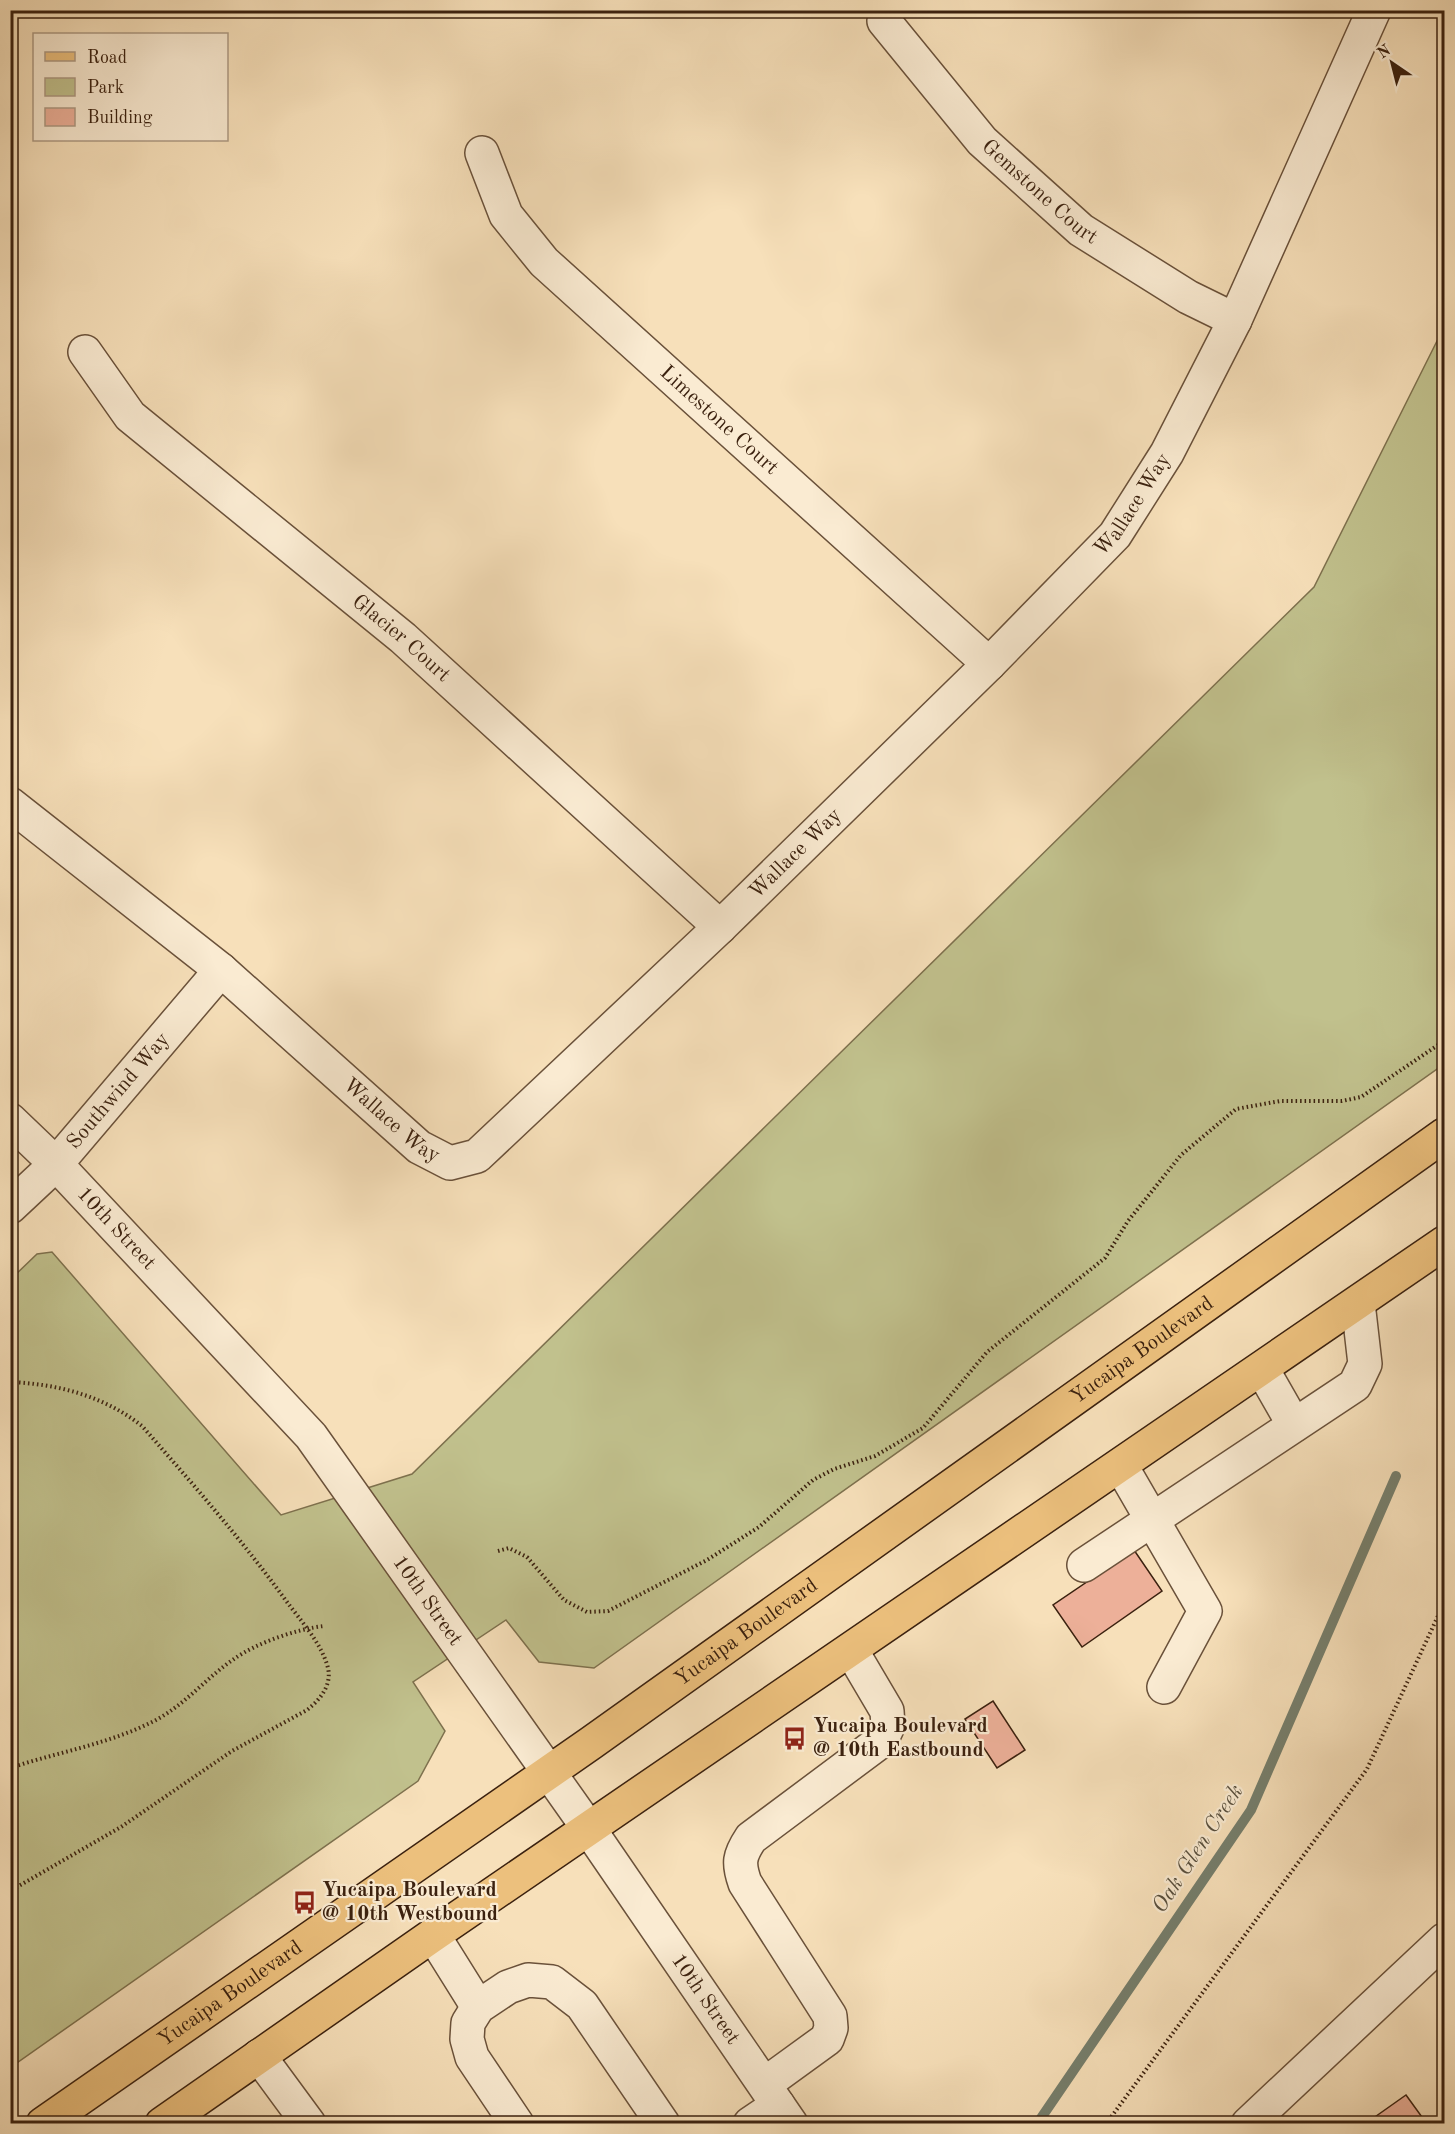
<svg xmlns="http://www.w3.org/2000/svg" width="1455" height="2134" font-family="'Old Standard TT',serif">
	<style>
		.green { fill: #c1c18d; stroke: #7e714e; stroke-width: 1.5 }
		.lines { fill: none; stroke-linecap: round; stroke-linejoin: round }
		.stream { stroke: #767f6d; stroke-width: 10 }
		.building { fill: #edb099; stroke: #3b210f; stroke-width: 1.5 }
		.minor-casing { stroke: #6a513a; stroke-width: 36 }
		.major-casing { stroke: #3b210f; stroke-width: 36 }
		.path { stroke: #3b210f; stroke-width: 4; stroke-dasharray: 1.5 3; stroke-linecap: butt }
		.minor { stroke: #faebd2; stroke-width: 33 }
		.major { stroke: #ecc07d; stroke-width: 33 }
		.labels { text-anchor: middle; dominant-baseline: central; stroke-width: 4.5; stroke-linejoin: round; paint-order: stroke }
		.street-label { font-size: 21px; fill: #3b210f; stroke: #faebd2 }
		.poi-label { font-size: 21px; font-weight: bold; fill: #3b210f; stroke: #faebd2; text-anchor: start }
		.water-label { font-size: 22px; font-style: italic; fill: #59503e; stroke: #faebd2 }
	</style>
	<rect width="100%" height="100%" fill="#f7e0ba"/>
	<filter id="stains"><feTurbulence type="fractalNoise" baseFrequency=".00333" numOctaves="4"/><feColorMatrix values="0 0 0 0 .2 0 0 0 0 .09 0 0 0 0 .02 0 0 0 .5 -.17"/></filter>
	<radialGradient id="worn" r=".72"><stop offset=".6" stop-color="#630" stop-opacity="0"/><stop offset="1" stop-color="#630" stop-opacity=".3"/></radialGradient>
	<!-- green -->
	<path class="green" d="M1444 327V1064L594 1668 539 1662 506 1620 413 1682 445 1731 418 1781 11 2067V1279L37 1254 52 1252 281 1515 412 1474 1314 587Z"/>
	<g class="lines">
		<!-- stream -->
		<path class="stream" d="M1037 2124 1251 1810 1396 1476"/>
	</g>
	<!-- building -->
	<g class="building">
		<path d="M1134 1550 1162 1591 1082 1647 1053 1605Z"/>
		<path d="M993 1701 1025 1750 997 1768 965 1719Z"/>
		<path d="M1406 2095 1427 2124H1365Z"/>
	</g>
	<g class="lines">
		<defs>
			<g id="minor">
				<path id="s1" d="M884 21 982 141 1081 230 1188 297 1235 320"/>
				<path id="s2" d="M482 153 506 215 544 262 989 664"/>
				<path id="s3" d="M85 352 130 416 403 638 720 927"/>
				<path id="s4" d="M10 804 221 970 419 1147 450 1163 477 1156 720 927 989 664 1115 535 1167 453 1235 320 1374 10"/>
				<path id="s5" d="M10 1120 56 1164 311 1436 589 1829 791 2124"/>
				<path id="s6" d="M10 1207 56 1164 221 970"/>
				<path d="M1262 1369 1294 1425"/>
				<path d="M1121 1466 1205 1611 1164 1687"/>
				<path d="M1084 1565 1355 1385 1365 1364 1358 1303"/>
				<path d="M433 1935 478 2007"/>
				<path d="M259 2056 309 2124"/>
				<path d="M765 2084 827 2039 831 2028 830 2016 745 1883C738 1863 739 1856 751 1838L881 1741 888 1726 887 1711 851 1650"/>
				<path d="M517 2124 472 2057 467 2039 468 2023 478 2007 508 1987 528 1980 552 1982 582 2005 663 2124"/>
				<path d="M750 2124 778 2105"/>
				<path d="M1248 2124 1444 1940"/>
			</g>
			<g id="major">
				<path id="s7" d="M43 2124 591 1743 1444 1135"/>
				<path d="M162 2124 433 1935 1444 1243"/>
			</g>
		</defs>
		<!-- minor casing -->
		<use href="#minor" class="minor-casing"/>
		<!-- major casing -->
		<use href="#major" class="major-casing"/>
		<!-- path -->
		<g class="path">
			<path d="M10 1382C58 1384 104 1396 142 1426 192 1483 242 1540 287 1602 301 1621 322 1644 328 1668 332 1685 320 1700 307 1710L232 1751 121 1827 10 1891"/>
			<path d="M498 1551 509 1548 527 1557 564 1600 587 1612 608 1611 707 1560 759 1527 813 1480 834 1469 875 1456 923 1428 987 1352 1105 1258 1128 1221 1181 1155 1236 1109 1280 1101H1342L1361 1097 1444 1041"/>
			<path d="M10 1768C58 1752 109 1744 154 1721 185 1705 206 1678 234 1659 256 1643 297 1629 324 1626"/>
			<path d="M1106 2124 1367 1769 1444 1603"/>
		</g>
		<!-- minor -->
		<use href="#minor" class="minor"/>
		<!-- major -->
		<use href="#major" class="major"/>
	</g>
	<!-- icons -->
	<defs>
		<symbol id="bus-bare" viewBox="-9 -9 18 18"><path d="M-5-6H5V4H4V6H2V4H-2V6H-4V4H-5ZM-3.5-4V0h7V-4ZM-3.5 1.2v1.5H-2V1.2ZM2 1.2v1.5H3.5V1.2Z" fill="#8f2418" stroke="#faebd2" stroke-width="2.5" paint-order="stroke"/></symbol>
	</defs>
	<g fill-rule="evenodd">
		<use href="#bus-bare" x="778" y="1722" width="33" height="33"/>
		<use href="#bus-bare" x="288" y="1886" width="33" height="33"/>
	</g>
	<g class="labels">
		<!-- street labels -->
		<g class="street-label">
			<text stroke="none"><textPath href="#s1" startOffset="232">Gemstone Court</textPath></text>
			<text stroke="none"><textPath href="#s2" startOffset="363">Limestone Court</textPath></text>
			<text stroke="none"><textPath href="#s4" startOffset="1522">Wallace Way</textPath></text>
			<text stroke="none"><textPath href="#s3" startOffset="429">Glacier Court</textPath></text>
			<text stroke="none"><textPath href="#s4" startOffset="1036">Wallace Way</textPath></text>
			<text stroke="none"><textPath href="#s6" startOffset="159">Southwind Way</textPath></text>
			<text stroke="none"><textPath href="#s4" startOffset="496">Wallace Way</textPath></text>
			<text stroke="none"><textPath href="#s5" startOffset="152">10th Street</textPath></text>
			<text stroke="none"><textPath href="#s7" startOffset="1344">Yucaipa Boulevard</textPath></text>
			<text stroke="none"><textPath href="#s5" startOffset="638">10th Street</textPath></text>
			<text stroke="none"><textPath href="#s7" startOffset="858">Yucaipa Boulevard</textPath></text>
			<text stroke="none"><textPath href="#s7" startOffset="228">Yucaipa Boulevard</textPath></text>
			<text stroke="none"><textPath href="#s5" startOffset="1124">10th Street</textPath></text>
		</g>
		<!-- poi labels -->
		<g class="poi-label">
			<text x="813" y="1726">Yucaipa Boulevard<tspan x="813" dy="24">@ 10th Eastbound</tspan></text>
			<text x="322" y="1890">Yucaipa Boulevard<tspan x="322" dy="24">@ 10th Westbound</tspan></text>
		</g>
		<!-- water labels -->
		<g class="water-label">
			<text transform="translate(1198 1849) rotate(-57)">Oak Glen Creek</text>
		</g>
	</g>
	<!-- margin -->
	<rect width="1455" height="2134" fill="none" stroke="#f7e0ba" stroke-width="36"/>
	<rect x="12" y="12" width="1431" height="2110" fill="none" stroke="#3b210f" stroke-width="3"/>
	<rect x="18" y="18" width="1419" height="2098" fill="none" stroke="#3b210f" stroke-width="1.5"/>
	<!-- legend -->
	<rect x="33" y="33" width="195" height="108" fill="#faebd2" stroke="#ae9a84" stroke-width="1.5"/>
	<rect x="45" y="52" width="30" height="9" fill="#ecc07d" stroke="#ae9a84" stroke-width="1.5"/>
	<text x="87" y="63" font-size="18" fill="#3b210f">Road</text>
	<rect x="45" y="78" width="30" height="18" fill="#c1c18d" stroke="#ae9a84" stroke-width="1.5"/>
	<text x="87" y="93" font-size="18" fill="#3b210f">Park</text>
	<rect x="45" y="108" width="30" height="18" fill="#edb099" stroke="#ae9a84" stroke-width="1.5"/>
	<text x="87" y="123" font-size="18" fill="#3b210f">Building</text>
	<!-- north arrow -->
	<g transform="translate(1392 63) rotate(325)" stroke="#faebd2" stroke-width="4.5" paint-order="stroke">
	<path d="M0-4.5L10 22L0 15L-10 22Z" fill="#3b210f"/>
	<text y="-9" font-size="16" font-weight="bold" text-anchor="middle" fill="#3b210f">N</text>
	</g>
	<rect width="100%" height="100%" filter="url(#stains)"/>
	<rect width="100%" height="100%" fill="url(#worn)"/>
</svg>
